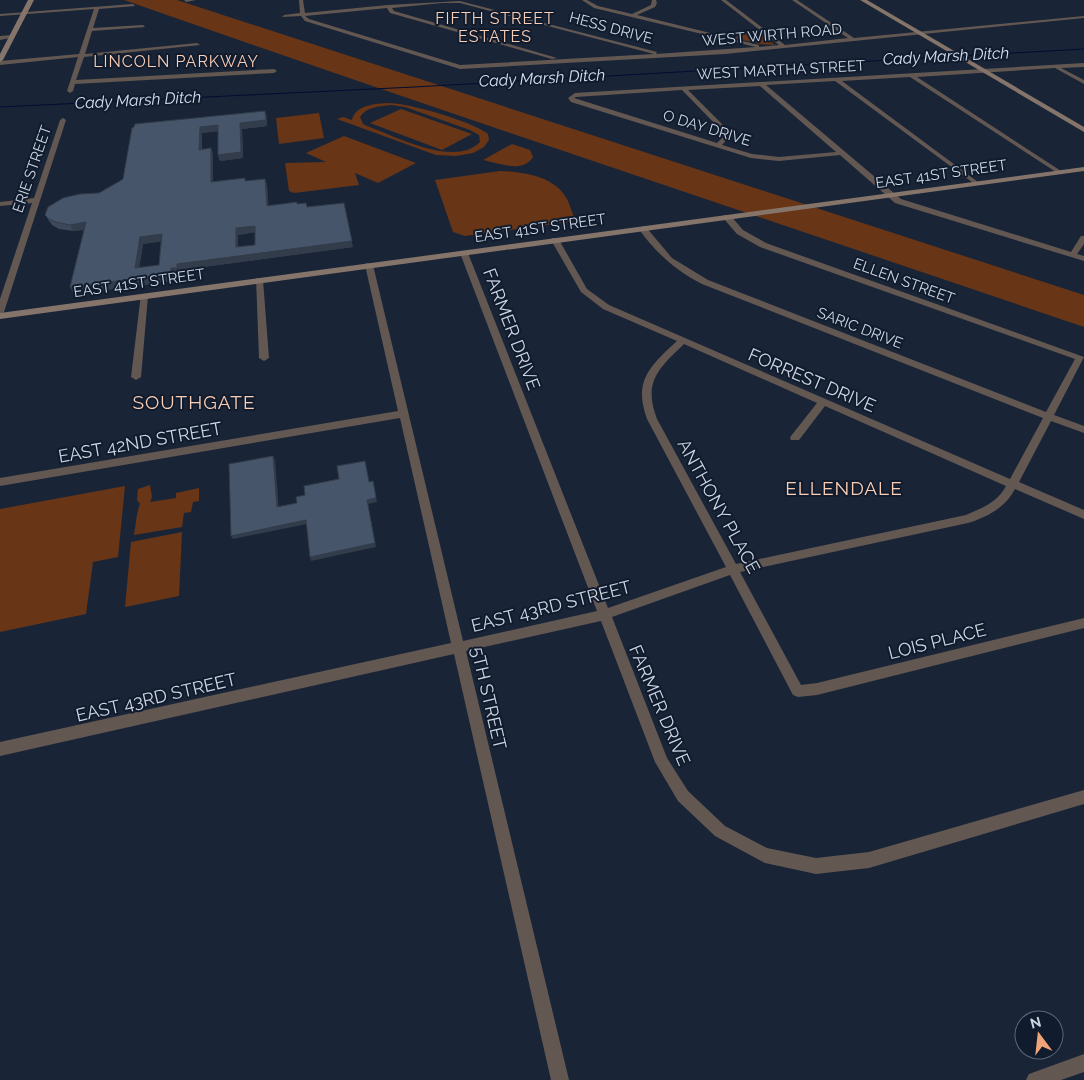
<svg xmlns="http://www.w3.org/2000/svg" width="1084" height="1080" font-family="Raleway,sans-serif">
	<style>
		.green { fill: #683516; fill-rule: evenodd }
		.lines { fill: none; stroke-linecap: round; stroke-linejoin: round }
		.stream { stroke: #000d32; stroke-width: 1 }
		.street { fill: #635752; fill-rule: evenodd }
		.secondary { fill: #85746a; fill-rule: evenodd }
		.wall { fill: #3d495b; fill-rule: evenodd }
		.shaded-wall { fill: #323c4a }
		.building { fill: #47556a; stroke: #323c4a; fill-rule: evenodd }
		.labels { text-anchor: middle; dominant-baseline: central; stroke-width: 4; stroke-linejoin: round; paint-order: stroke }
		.far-street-label { font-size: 15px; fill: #cdd5e2; stroke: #101c2d }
		.far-neighbourhood-label { font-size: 16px; letter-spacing: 1px; fill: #facdb5; stroke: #101c2d }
		.far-water-label { font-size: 16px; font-style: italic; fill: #d5e0f1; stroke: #101c2d }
		.street-label { font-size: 18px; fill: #cdd5e2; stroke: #101c2d }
		.neighbourhood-label { font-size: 19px; letter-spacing: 1px; fill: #facdb5; stroke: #101c2d }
	</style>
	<rect width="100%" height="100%" fill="#192537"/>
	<!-- green -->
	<g class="green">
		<path d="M124 0H177L1084 295V327C764 218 443 112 124 0Z"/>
		<path d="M748 30H756L775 45 760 44 734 38Z"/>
		<path d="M386 103C406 102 472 121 488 134L489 140 484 147 473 153 456 156 436 155 337 119 343 117 352 120C355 106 373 104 386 103ZM391 105 405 107 470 130 479 135 480 142C455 168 395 136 367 126L363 124 360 117C366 107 380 106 391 105Z"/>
		<path d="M401 109 472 134 442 150 370 123Z"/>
		<path d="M319 113 324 138 279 144 276 118Z"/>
		<path d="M344 136 416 163 378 183 355 173 359 185 294 193 289 191 285 163 326 162 306 153Z"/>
		<path d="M512 144 530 150 533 157C522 174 499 163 483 160Z"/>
		<path d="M500 171C524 172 555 176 567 199 571 207 572 214 576 221L465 236 453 232 435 180Z"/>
		<path d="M150 485 152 497 150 502 176 498V493L199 488V501L193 502 191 512 184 513 182 527 134 535C136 524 136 515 140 504L137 500 138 489Z"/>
		<path d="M125 486 118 557 93 562 86 614 0 632V509Z"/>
		<path d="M182 532 179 596 125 607 131 542Z"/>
	</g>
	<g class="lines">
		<!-- stream -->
		<path class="stream" d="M0 107 414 87 1084 49"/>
		<!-- street -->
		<g class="street">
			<path d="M184 0H196L186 2Z"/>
			<path d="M299 0H303L305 13 388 5 460 1 657 52 656 54 756 47 594 8 582 0H587L598 6 632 14 651 5 652 0H656L657 3 655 7 637 15 759 45V47L779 45 721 0H726L785 45 848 38 792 0H797L854 38 1084 16V18L725 54 460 69 305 21 301 16 282 17 284 15 300 13ZM442 3H460L654 54 460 65 309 19 305 16 387 8 390 13 552 59 557 58 394 11 392 8Z"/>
			<path d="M133 4 135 6 99 9 93 28 143 25 145 27 92 31 85 54 197 43 200 45 84 57 76 80 274 69 277 71 274 73 75 84 73 91 70 93 67 91 78 57 0 65V61L79 54 94 9 0 16V14Z"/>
			<path d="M0 36 12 35 15 37 0 40Z"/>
			<path d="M1084 63V67L1061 68 1084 80V84L1055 68 917 77 1061 171V173L1059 174 910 77 842 81 978 182 979 183 976 185 835 81 766 85 901 199 1071 252 1081 236H1084V244L1077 254 1084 256V261L895 203 840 155 779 161 751 158 571 102 568 98 575 93ZM760 86 836 152 779 157 752 154 722 145 730 136 728 130 688 90ZM682 90 722 131 724 136 717 143 574 98 576 97Z"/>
			<path d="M63 118 66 120 4 312 0 315V299L32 203 0 206V202L34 198 60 120Z"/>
			<path d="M724 215H730L743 230 766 243 1084 357 1054 415 1084 426V433L1051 421 1019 482 1084 510V519L1015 489C1005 508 987 517 968 523L740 572 801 685 817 683 1084 618V628L817 695 798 697 793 695 730 575 612 617 667 758 688 791 725 826 767 848 816 858 869 852 1084 790V804L869 868 816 874 765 863 715 836 678 801 655 762 601 621 466 651 569 1080H551L454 654 0 756V742L451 643 400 418 0 486V478L398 411 365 265 366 263 373 265 463 641 597 611 460 253 461 251 468 253 608 608 726 567 647 419C633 381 650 366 677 341L603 309 581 292 551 240 552 238H558L587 289 609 305 1010 479 1043 418 702 284C675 270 656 253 638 228L645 226 672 258 708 280 1046 412 1075 359 760 247 737 234 724 219ZM684 344 817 403 791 436 790 438 791 440H799L825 406 1006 486C998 502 982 508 966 515L736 564 657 419C643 382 658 369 684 344Z"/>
			<path d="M256 278 263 280 269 358 264 361 259 358Z"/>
			<path d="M141 294H147L148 296 141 377 136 380 131 377Z"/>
			<path d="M1084 1054V1072L1061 1080H1026L1029 1074Z"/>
		</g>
		<!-- secondary -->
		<g class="secondary">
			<path d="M28 0H34L3 60 0 62V54Z"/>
			<path d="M860 0H867L1084 127V132Z"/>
			<path d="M1084 167V171L0 319V313Z"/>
		</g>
	</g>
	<!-- wall -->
	<path class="wall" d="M267 117V126L242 129 243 158 220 161 218 155V131L202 133V149L213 154V182L246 181 265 179 267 185 268 205 297 204 308 207 353 247 180 270V274L174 275V281L74 294 70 287 84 230 73 231 59 229 52 225 45 215 99 193 120 181 123 179 132 128ZM255 232V245L238 247V235ZM161 241 159 265 139 268 143 244Z"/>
	<!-- shaded-wall -->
	<g class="shaded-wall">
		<path d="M265 111 267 117V126L242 129 243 158 220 161 218 155 240 123Z"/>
		<path d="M218 125 220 131 202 133 201 156 199 150 200 127Z"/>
		<path d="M211 148 213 154V188L211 182Z"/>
		<path d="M265 179 267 185 269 212 267 206Z"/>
		<path d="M344 203 353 247 180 270V274L174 275V281L74 294 70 287 177 264 352 241Z"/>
		<path d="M86 222 89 229 73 231 70 225Z"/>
		<path d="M255 226 257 232 238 235V254L236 247V228Z"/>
		<path d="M162 234 165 241 143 244 138 275 135 268 140 237Z"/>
		<path d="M273 456 275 460 279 511 277 507Z"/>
		<path d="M373 481 377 502 368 504 376 547 311 561 310 557 367 500Z"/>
		<path d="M306 520 307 524 233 539 231 536Z"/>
	</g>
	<!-- building -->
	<g class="building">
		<path d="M265 111 266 120 240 123 241 152 218 155V125L200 127 199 150 211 148V182L245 178V181L265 179 267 206 297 202V204L306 203 307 207 344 203 352 241 177 264V268H171V274L70 287 86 222 70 225 56 222 49 219 45 215 48 207 63 198 80 194 99 193 120 181 123 179 132 128 134 127 135 124ZM255 226V245L236 247V228ZM162 234 159 265 135 268 140 237Z"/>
		<path d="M273 456 277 507 297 503 296 497 305 495 304 486 339 479 337 466 365 461 369 482 373 481 376 498 367 500 375 543 310 557 306 520 231 536 229 464Z"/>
	</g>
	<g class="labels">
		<!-- far-street labels -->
		<g class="far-street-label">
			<text transform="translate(611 28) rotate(15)">HESS DRIVE</text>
			<text transform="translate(772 35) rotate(-5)">WEST WIRTH ROAD</text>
			<text transform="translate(781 70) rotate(-3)">WEST MARTHA STREET</text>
			<text transform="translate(707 128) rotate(17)">O DAY DRIVE</text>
			<text transform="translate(32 169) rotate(-71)">ERIE STREET</text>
			<text transform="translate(941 174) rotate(-8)">EAST 41ST STREET</text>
			<text transform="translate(540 228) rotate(-8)">EAST 41ST STREET</text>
			<text transform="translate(904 281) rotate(20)">ELLEN STREET</text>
			<text transform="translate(139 283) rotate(-8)">EAST 41ST STREET</text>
			<text transform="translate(860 328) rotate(21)">SARIC DRIVE</text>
		</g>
		<!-- far-neighbourhood labels -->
		<g class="far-neighbourhood-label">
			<text x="495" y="18">FIFTH STREET<tspan x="495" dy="18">ESTATES</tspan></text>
			<text x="176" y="61">LINCOLN PARKWAY</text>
		</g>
		<!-- far-water labels -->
		<g class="far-water-label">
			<text transform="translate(946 56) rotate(-3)">Cady Marsh Ditch</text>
			<text transform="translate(542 78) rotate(-3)">Cady Marsh Ditch</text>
			<text transform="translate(138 100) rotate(-3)">Cady Marsh Ditch</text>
		</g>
		<!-- street labels -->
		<g class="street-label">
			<text transform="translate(512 329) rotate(69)">FARMER DRIVE</text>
			<text transform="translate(812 380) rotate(23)">FORREST DRIVE</text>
			<text transform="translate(140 442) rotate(-10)">EAST 42ND STREET</text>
			<text transform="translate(719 506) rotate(61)">ANTHONY PLACE</text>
			<text transform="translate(551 606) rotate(-14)">EAST 43RD STREET</text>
			<text transform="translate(937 641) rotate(-14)">LOIS PLACE</text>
			<text transform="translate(156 697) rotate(-13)">EAST 43RD STREET</text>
			<text transform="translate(489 698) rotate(77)">5TH STREET</text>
			<text transform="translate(660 705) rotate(67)">FARMER DRIVE</text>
		</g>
		<!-- neighbourhood labels -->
		<g class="neighbourhood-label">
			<text x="194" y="402">SOUTHGATE</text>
			<text x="844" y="488">ELLENDALE</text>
		</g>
	</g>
	<!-- north arrow -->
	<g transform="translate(1039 1035) rotate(345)"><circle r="24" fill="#101c2d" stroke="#5c6675"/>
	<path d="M0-4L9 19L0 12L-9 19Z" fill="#f0a378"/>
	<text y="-8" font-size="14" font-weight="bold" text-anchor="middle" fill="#cdd5e2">N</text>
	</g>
</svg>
